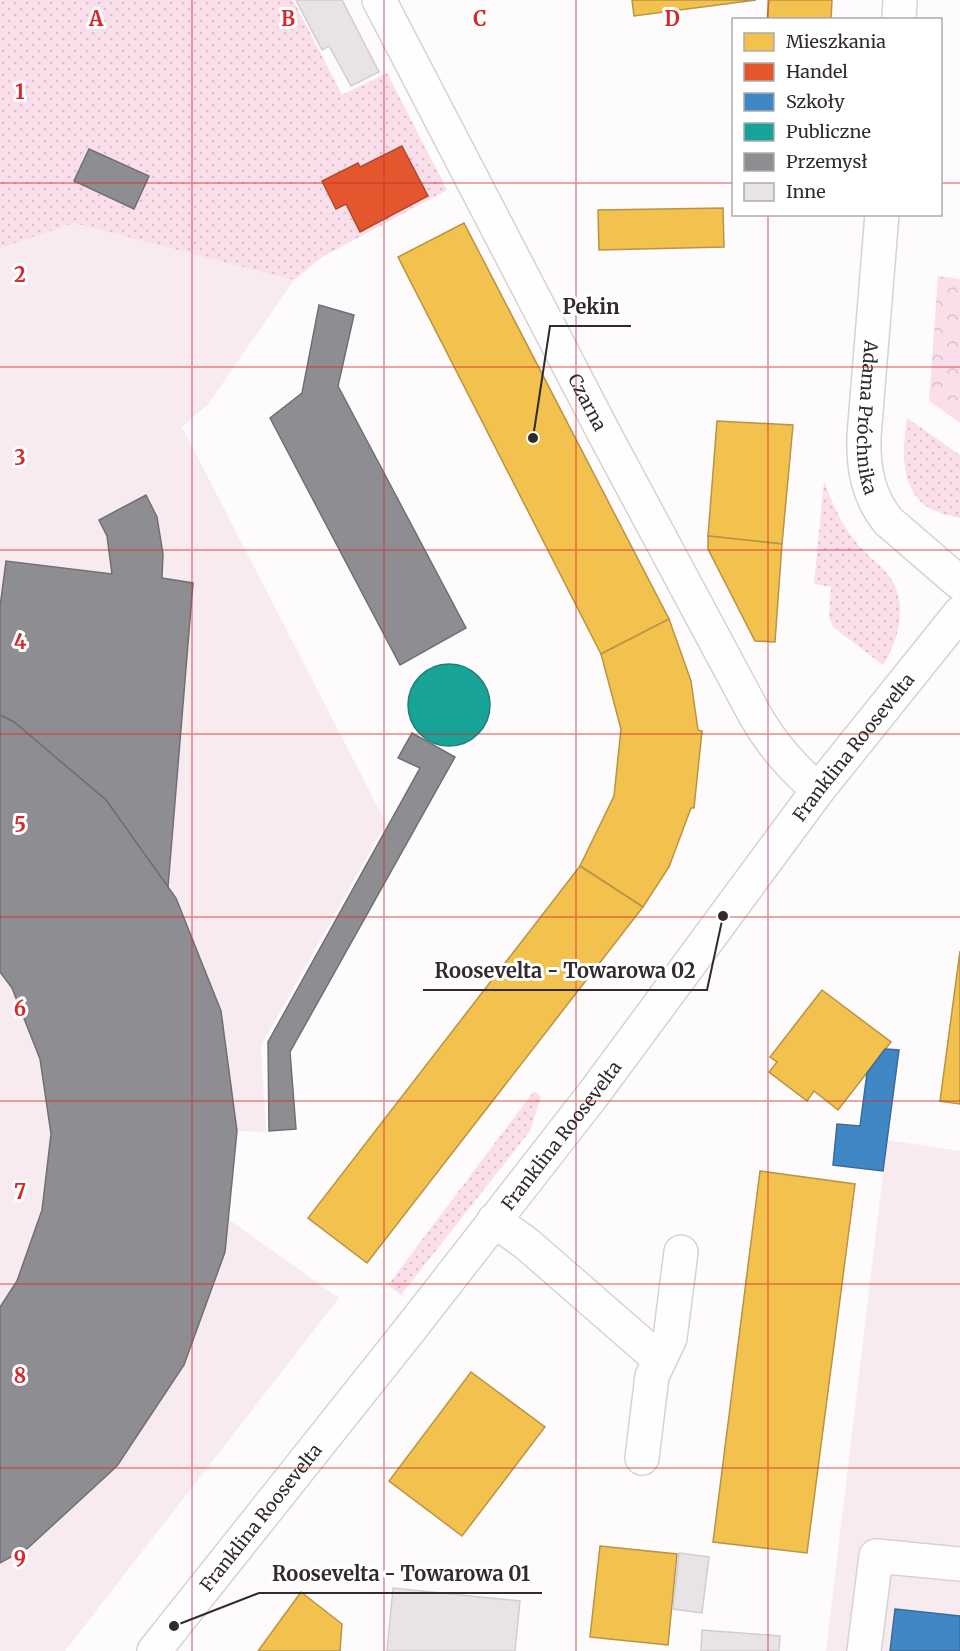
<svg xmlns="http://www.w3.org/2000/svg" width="960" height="1651" font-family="Merriweather,serif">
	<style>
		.built { fill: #f7ebef }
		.grass { fill: url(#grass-dots) }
		.forest { fill: url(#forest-crowns) }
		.homes { fill: #f2c14e; stroke: #b89444; stroke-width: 1.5 }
		.shops { fill: #e4572e; stroke: #af4a2e; stroke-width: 1.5 }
		.schools { fill: #3f88c5; stroke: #3b6c97; stroke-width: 1.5 }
		.public { fill: #17a398; stroke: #1f7f78; stroke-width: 1.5 }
		.industry { fill: #8d8d92; stroke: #726f74; stroke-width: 1.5 }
		.building { fill: #e8e3e5; stroke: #d3cdcf; stroke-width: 1.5 }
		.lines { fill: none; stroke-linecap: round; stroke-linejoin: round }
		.minor-casing { stroke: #d8d2d4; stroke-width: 36 }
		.minor { stroke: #fffeff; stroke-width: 33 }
		.grid { fill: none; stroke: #d62828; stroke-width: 1.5; stroke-opacity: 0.55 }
		.labels { text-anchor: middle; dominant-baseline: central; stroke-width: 6; stroke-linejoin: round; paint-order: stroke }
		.street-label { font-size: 18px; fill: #322a2d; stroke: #fff }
		.grid-label { font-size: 20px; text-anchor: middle; font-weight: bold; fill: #d62828; stroke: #fff; stroke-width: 6; stroke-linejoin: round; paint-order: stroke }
		.leader { fill: none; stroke: #322a2d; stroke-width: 2 }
		.callout-dot { fill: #322a2d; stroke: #fff; stroke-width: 2 }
		.callout-label { font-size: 20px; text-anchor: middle; font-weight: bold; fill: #322a2d; stroke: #fff; stroke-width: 6; stroke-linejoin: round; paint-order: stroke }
	</style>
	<defs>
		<pattern id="grass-dots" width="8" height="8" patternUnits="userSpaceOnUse" patternTransform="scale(1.5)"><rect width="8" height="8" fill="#fadfea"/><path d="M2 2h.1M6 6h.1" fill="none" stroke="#d7c0c9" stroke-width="1.8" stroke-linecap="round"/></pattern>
		<pattern id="forest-crowns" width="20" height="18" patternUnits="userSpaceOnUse" patternTransform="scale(1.5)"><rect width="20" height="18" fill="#fadfea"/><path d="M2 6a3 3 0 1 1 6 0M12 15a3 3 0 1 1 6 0" fill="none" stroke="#d7c0c9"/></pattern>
	</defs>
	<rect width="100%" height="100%" fill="#fefbfc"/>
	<!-- built -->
	<g class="built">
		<path d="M0 0H293L342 95 387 73 447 190 322 257 294 280 209 403 182 427 386 823 261 1046 266 1132 237 1131 228 1219 339 1298 65 1651H0Z"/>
		<path d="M887 1140 960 1151V1651H826Z"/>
	</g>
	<!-- grass -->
	<g class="grass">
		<path d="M0 0H293L342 95 387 73 447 190 322 257 294 280 74 223 0 248Z"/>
		<path d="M907 418 960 455V518C947 515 931 512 921 502 899 480 903 445 907 418Z"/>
		<path d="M824 481C832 503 841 524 856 542 864 553 876 561 885 571 910 598 900 638 883 665L833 627 829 617 831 587 814 584Z"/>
		<path d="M534 1091 541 1097 530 1131 401 1295 388 1285Z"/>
	</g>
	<!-- forest -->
	<path class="forest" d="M938 276 960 279V423L929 401Z"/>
	<!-- homes -->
	<g class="homes">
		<path d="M632 0H756L634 16Z"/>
		<path d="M769 0H832L831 20H767Z"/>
		<path d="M723 208 724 247 599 250 598 210Z"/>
		<path d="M464 223 669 619 601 654 398 257Z"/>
		<path d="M717 421 793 425 782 544 708 536Z"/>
		<path d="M708 536 782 544 775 642 755 641 708 549Z"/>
		<path d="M669 619 691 681 698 730 702 731 694 808H691L669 867 643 907 580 866 614 796 621 729 601 654Z"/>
		<path d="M580 866 643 907 367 1263 308 1218Z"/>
		<path d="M960 951V1104L940 1101Z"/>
		<path d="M822 990 891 1042 838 1110 814 1091 807 1101 769 1072 777 1062 770 1057Z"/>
		<path d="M760 1171 855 1184 807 1553 713 1542Z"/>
		<path d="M471 1372 545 1427 462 1536 389 1481Z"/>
		<path d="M600 1546 677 1554 668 1645 590 1637Z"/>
		<path d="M301 1592 342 1624 340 1651H258Z"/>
	</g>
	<!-- shops -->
	<path class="shops" d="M402 146 428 196 360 232 346 204 336 209 322 181 358 163 360 167Z"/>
	<!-- schools -->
	<g class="schools">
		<path d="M885 1049 899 1050 883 1171 833 1165 837 1124 860 1126 867 1073Z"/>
		<path d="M895 1609 960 1616V1651H890Z"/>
	</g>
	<!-- public -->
	<circle class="public" cx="449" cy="705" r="41"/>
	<!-- industry -->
	<g class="industry">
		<path d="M89 149 149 176 134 209 74 181Z"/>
		<path d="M319 305 354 315 338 386 466 628 400 665 270 418 302 393Z"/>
		<path d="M146 495 157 517 163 554 162 578 193 583 168 887 106 800 14 722 0 715V607L6 561 112 574 107 536 99 520Z"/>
		<path d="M0 715 14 722 106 800 176 898 221 1011 237 1131 225 1252 184 1365 117 1466 28 1548 0 1563V1307L17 1281 42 1210 51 1134 40 1059 12 988 0 972Z"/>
		<path d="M412 733 455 757 290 1052 296 1129 269 1131 268 1042 420 768 398 758Z"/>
	</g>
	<!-- building -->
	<g class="building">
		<path d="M296 0H342L379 72 351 86 329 46 322 50Z"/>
		<path d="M679 1553 709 1557 702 1613 673 1609Z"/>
		<path d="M393 1588 520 1601 515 1651H387Z"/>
		<path d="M702 1630 780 1636 779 1651H701Z"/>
	</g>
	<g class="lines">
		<defs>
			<g id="minor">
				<path id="s1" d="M379 0 605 435 755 715C773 746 791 766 818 790"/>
				<path d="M899 20 900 0"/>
				<path id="s2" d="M882 214 864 436C863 468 868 496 888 521L960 583"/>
				<path d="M494 1220 527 1244 659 1359"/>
				<path d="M642 1458 652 1376 670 1338 681 1252"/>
				<path id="s3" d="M154 1651 411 1328 595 1092 818 790 960 613"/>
				<path d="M864 1651 876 1556 960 1564"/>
			</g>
		</defs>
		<!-- minor casing -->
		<use href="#minor" class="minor-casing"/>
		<!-- minor -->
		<use href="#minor" class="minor"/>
	</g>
	<!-- grid -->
	<path class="grid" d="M192 0V1651M384 0V1651M576 0V1651M768 0V20M0 183H734M940 183H960M768 214V1651M0 367H960M0 550H960M0 734H960M0 917H960M0 1101H960M0 1284H960M0 1468H960"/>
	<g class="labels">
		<!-- street labels -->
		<g class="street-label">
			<text stroke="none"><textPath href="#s1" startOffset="453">Czarna</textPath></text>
			<text stroke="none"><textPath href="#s2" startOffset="204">Adama Próchnika</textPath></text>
			<text stroke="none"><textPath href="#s3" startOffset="1143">Franklina Roosevelta</textPath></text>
			<text stroke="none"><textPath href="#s3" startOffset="657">Franklina Roosevelta</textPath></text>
			<text stroke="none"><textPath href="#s3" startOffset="171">Franklina Roosevelta</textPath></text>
		</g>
	</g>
	<g class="grid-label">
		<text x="96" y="26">A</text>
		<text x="288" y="26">B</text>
		<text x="480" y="26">C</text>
		<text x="672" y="26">D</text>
		<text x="20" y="99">1</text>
		<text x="20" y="282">2</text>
		<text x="20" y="465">3</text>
		<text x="20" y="649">4</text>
		<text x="20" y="832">5</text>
		<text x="20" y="1016">6</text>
		<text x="20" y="1199">7</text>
		<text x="20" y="1383">8</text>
		<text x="20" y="1566">9</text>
	</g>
	<!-- callouts -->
	<path class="leader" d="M533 438L550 326H631M723 916L707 990H423M174 1626L259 1593H542"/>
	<g class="callout-dot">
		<circle cx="533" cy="438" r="6"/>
		<circle cx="723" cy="916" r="6"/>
		<circle cx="174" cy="1626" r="6"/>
	</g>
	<g class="callout-label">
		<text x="591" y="314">Pekin</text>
		<text x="565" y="978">Roosevelta - Towarowa 02</text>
		<text x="401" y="1581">Roosevelta - Towarowa 01</text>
	</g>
	<!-- legend -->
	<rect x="732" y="18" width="210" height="198" fill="#ffffff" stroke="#adaaab" stroke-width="1.5"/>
	<rect x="744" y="33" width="30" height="18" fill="#f2c14e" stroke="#adaaab" stroke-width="1.5"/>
	<text x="786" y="48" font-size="18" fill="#322a2d">Mieszkania</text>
	<rect x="744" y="63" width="30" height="18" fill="#e4572e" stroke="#adaaab" stroke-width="1.5"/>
	<text x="786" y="78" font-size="18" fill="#322a2d">Handel</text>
	<rect x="744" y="93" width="30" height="18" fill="#3f88c5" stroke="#adaaab" stroke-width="1.5"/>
	<text x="786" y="108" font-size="18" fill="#322a2d">Szkoły</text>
	<rect x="744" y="123" width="30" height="18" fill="#17a398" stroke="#adaaab" stroke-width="1.5"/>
	<text x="786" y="138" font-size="18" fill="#322a2d">Publiczne</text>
	<rect x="744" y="153" width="30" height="18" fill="#8d8d92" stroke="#adaaab" stroke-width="1.5"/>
	<text x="786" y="168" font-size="18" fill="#322a2d">Przemysł</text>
	<rect x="744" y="183" width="30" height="18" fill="#e8e3e5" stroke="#adaaab" stroke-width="1.5"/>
	<text x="786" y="198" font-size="18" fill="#322a2d">Inne</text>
</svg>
